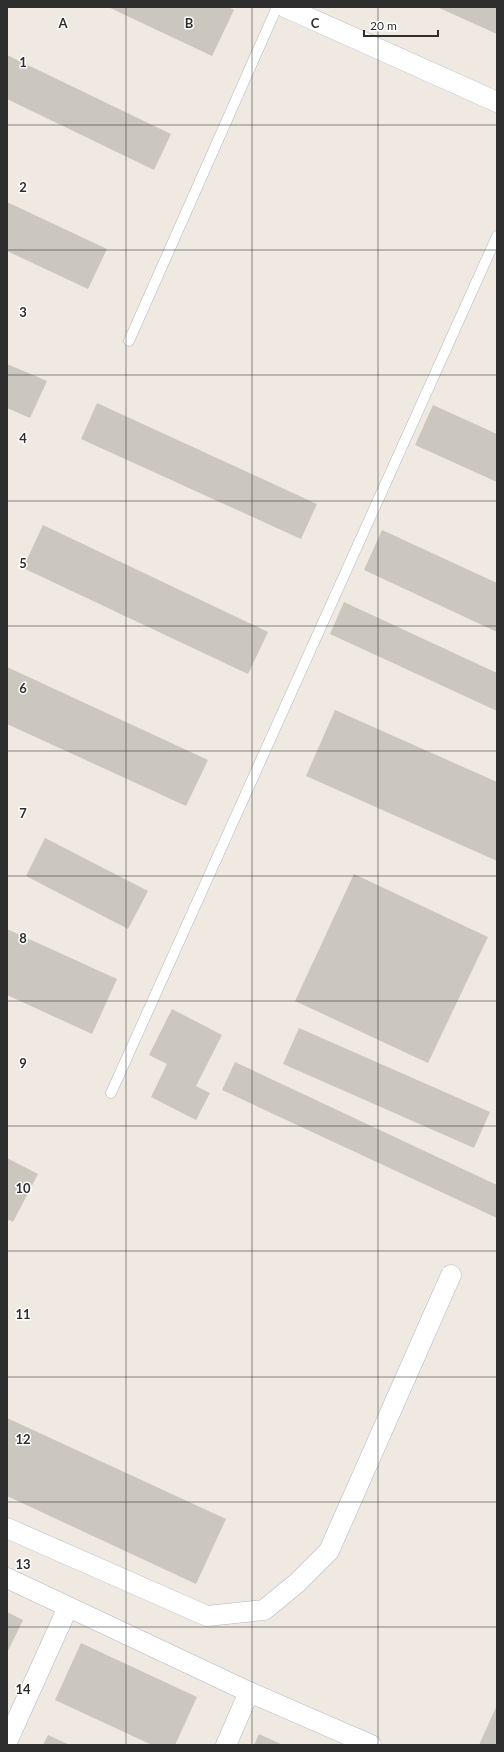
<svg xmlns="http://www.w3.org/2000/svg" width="504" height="1752" font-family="Lato,sans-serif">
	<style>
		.building { fill: #cbc7bf }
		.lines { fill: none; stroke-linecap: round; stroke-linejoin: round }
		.lane-casing { stroke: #b4b7c1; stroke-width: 11 }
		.street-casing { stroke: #b4b7c1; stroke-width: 21 }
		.lane { stroke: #fff; stroke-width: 10 }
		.street { stroke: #fff; stroke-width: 20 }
		.grid { fill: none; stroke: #2e2e2e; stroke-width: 1; stroke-opacity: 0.55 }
		.grid-label { font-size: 13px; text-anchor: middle; font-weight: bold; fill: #2e2e2e; stroke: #fff; stroke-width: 3; stroke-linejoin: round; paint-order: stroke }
	</style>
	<rect width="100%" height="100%" fill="#efe9e1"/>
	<!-- building -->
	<g class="building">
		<path d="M108 7H228L234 10 212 56Z"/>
		<path d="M437 7H497V34Z"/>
		<path d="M7 55 171 134 154 170 7 99Z"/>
		<path d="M7 202 107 249 88 289 7 251Z"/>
		<path d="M7 364 47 381 30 418 7 408Z"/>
		<path d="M97 403 317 504 301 539 81 439Z"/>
		<path d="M433 405 497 434V482L415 445Z"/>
		<path d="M43 525 268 632 248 674 23 568Z"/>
		<path d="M382 530 497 583V632L364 570Z"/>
		<path d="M344 602 497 673V711L330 634Z"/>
		<path d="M7 667 208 760 186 806 7 724Z"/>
		<path d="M335 710 497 782V861L306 776Z"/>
		<path d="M45 838 148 891 128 929 26 876Z"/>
		<path d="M354 874 488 937 428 1063 295 1001Z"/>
		<path d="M7 929 117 979 92 1034 7 995Z"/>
		<path d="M172 1009 222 1035 196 1086 210 1093 196 1120 151 1097 167 1064 149 1055Z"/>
		<path d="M299 1028 490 1112 474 1148 283 1064Z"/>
		<path d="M235 1062 497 1185V1218L222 1090Z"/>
		<path d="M7 1158 38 1174 13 1222 7 1219Z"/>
		<path d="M7 1418 226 1519 196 1584 7 1496Z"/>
		<path d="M7 1612 23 1620 7 1653Z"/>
		<path d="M81 1643 197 1697 175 1745H152L55 1700Z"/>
		<path d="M497 1705V1745H479Z"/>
		<path d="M259 1734 283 1745H254Z"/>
		<path d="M48 1735 70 1745H43Z"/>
	</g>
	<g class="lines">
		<defs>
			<g id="lane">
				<path d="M129 341 277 7"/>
				<path d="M111 1093 497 236"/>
			</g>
			<g id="street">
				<path d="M285 7 497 102"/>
				<path d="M7 1528 207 1616 264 1610 297 1583 329 1551 451 1275"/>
				<path d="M7 1578 249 1692 371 1745"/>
				<path d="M7 1742 68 1607"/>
				<path d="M226 1745 249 1692"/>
			</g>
		</defs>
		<!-- lane casing -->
		<use href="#lane" class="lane-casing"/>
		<!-- street casing -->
		<use href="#street" class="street-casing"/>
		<!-- lane -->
		<use href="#lane" class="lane"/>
		<!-- street -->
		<use href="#street" class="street"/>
	</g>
	<!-- grid -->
	<path class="grid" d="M126 7V1745M252 7V1745M378 7V1745M7 125H497M7 250H497M7 375H497M7 501H497M7 626H497M7 751H497M7 876H497M7 1001H497M7 1126H497M7 1251H497M7 1377H497M7 1502H497M7 1627H497"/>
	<g class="grid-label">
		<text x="63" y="28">A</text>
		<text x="189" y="28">B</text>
		<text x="315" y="28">C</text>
		<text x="23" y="67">1</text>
		<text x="23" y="192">2</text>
		<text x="23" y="317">3</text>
		<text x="23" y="443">4</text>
		<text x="23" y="568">5</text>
		<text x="23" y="693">6</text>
		<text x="23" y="818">7</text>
		<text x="23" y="943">8</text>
		<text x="23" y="1068">9</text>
		<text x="23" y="1193">10</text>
		<text x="23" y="1319">11</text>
		<text x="23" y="1444">12</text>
		<text x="23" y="1569">13</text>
		<text x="23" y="1694">14</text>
	</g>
	<!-- border -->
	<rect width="504" height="1752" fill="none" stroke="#2e2e2e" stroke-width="16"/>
	<!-- scale -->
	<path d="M364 30v6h74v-6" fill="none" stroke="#2e2e2e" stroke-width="2"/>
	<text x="370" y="30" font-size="12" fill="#2e2e2e" stroke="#ffffff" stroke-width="3" paint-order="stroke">20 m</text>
</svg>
